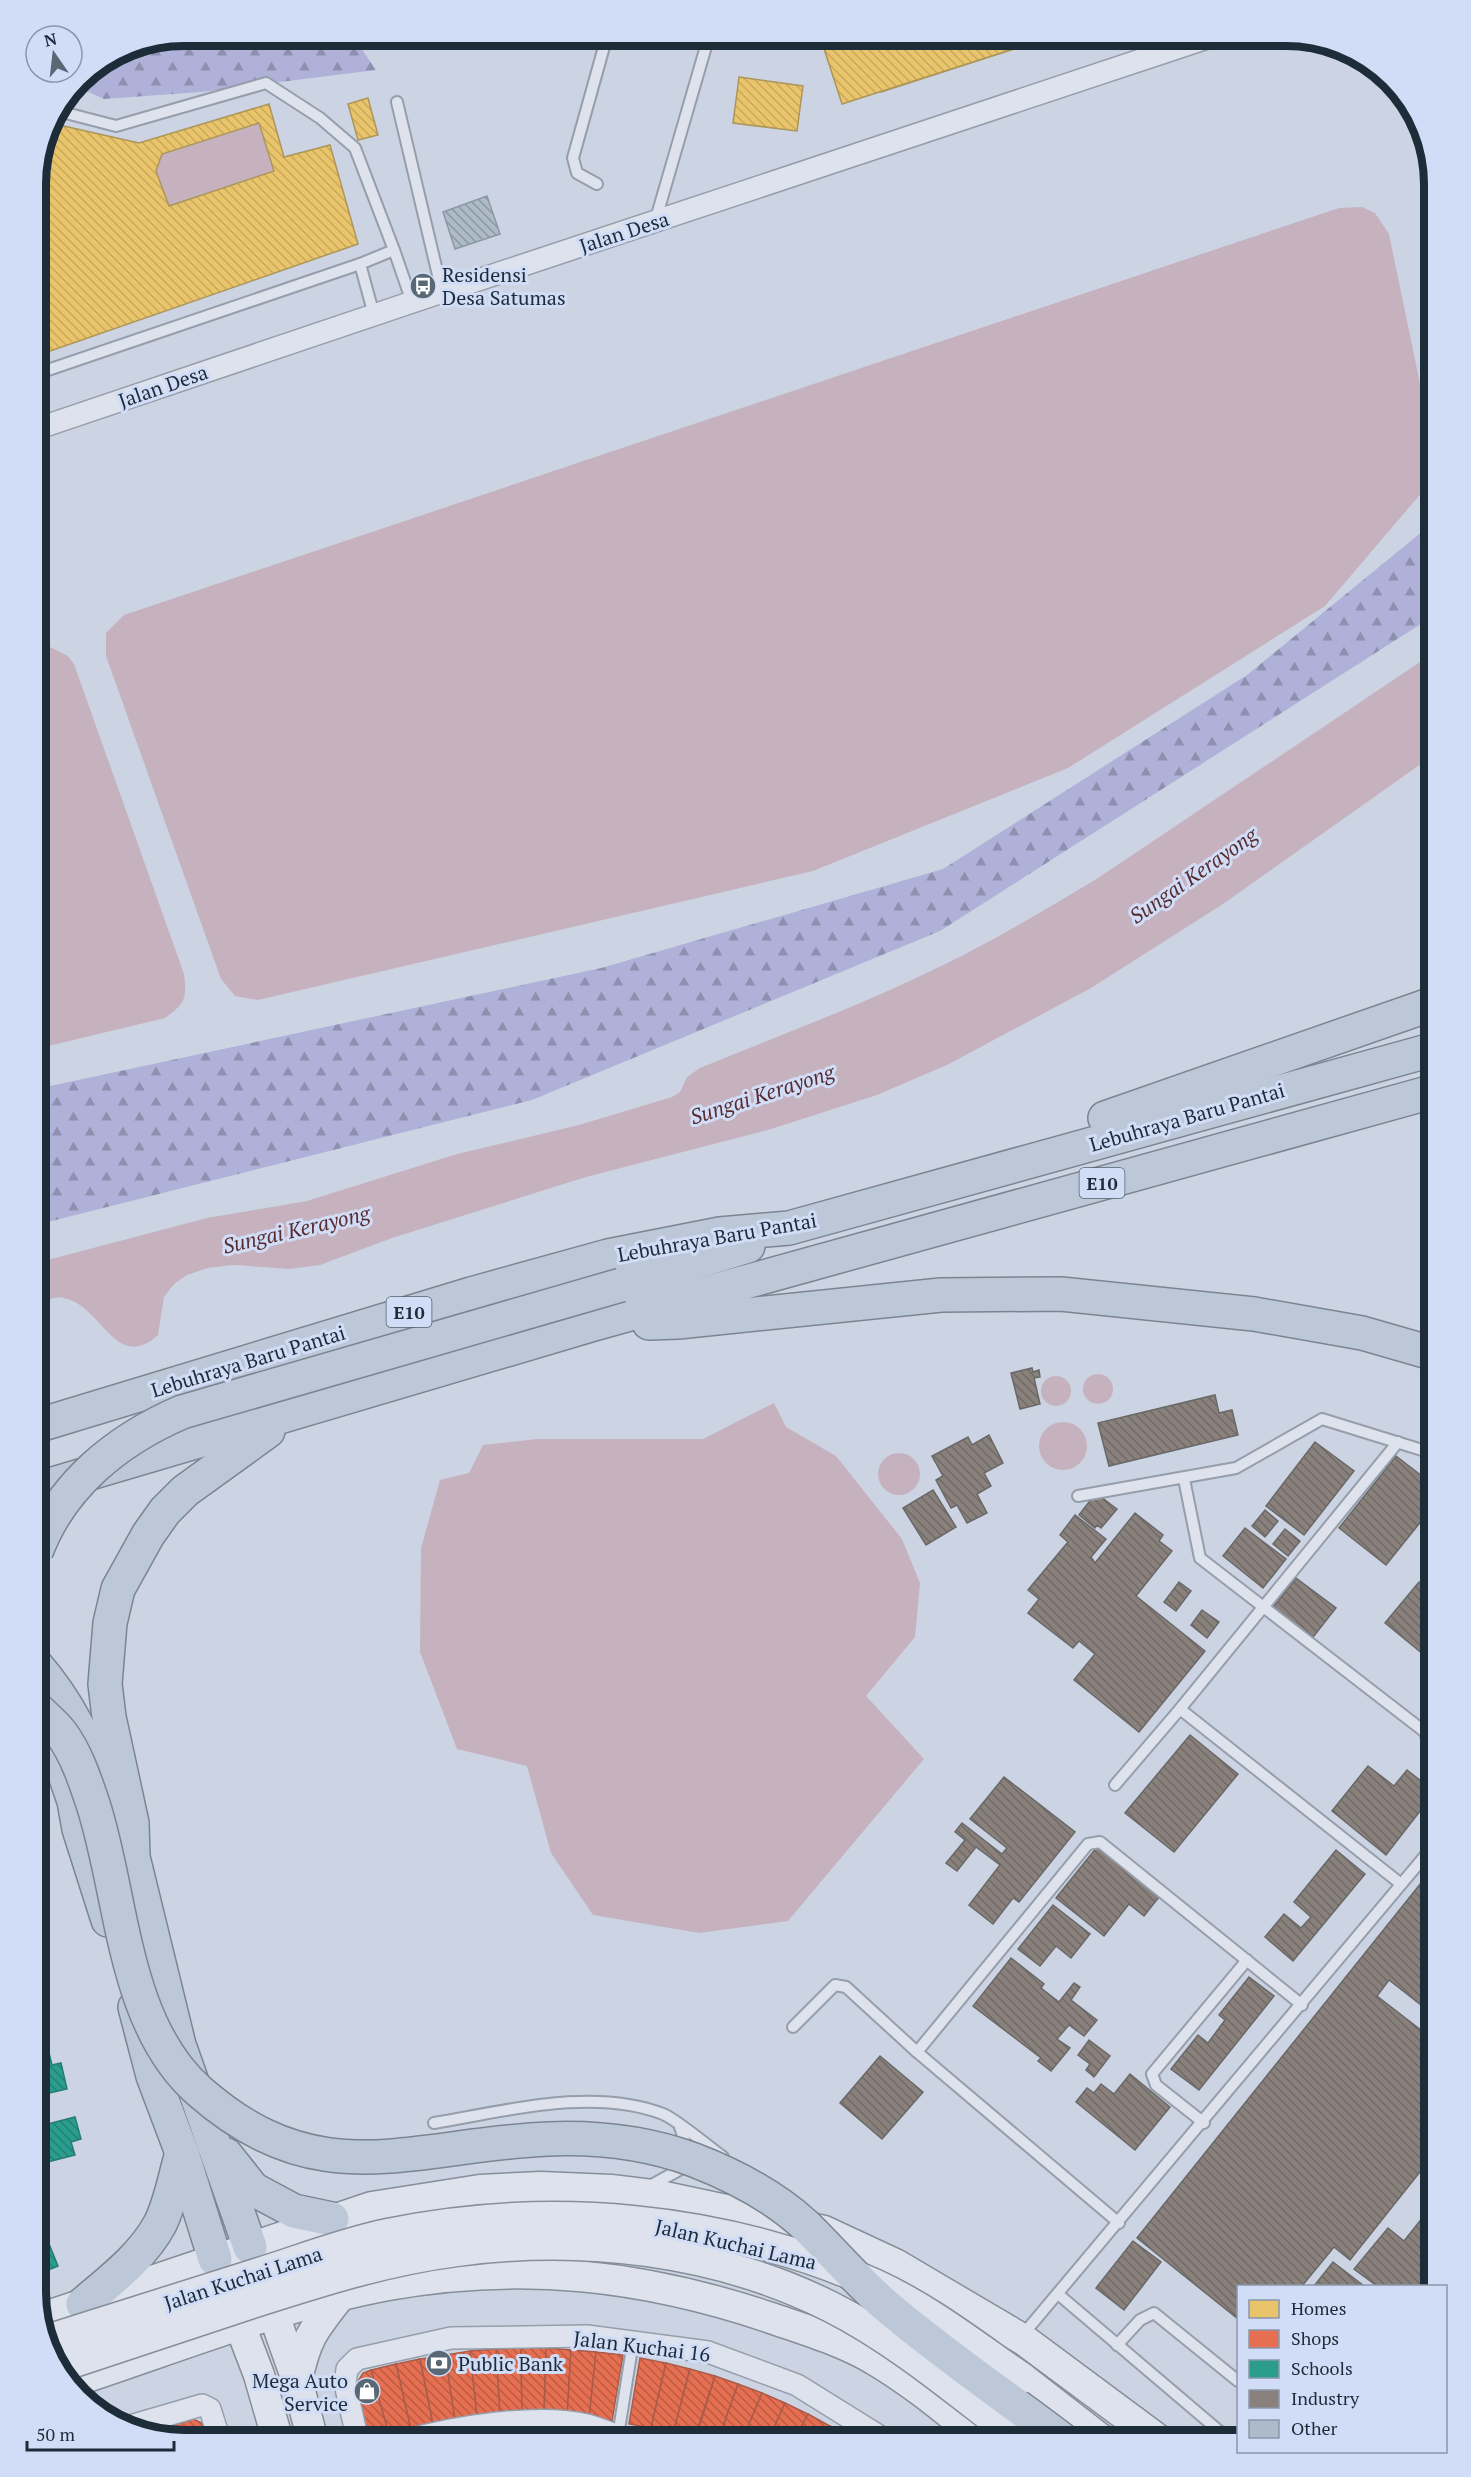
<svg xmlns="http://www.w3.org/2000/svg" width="1471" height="2477" font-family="'PT Serif',serif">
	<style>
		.forest { fill: url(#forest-firs) }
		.water { fill: #c5b2be }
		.homes { fill: url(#homes-back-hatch); stroke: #ac965b; stroke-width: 1.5; fill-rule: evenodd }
		.shops { fill: url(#shops-back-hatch); stroke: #aa5b4a; stroke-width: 1.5 }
		.schools { fill: url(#schools-back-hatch); stroke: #267b75; stroke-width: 1.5 }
		.industry { fill: url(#industry-back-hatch); stroke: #696868; stroke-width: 1.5 }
		.building { fill: url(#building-back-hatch); stroke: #8b98a5; stroke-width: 1.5 }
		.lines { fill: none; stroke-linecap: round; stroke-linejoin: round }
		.lane-casing { stroke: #959eaa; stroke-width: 14 }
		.street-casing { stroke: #959eaa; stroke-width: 24 }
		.secondary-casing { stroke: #858e99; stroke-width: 33 }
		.highway-casing { stroke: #7c848f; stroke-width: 36 }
		.lane { stroke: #dee2ec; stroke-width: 10 }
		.street { stroke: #dee2ec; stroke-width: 21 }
		.secondary { stroke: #dee2ec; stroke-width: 30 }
		.highway { stroke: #bcc8d8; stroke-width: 33 }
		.secondary-bridge-casing { stroke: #858e99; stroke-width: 33; stroke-linecap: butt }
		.highway-bridge-casing { stroke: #7c848f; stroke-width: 36; stroke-linecap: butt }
		.secondary-bridge { stroke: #dee2ec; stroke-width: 30 }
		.highway-bridge { stroke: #bcc8d8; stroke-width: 33 }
		.labels { text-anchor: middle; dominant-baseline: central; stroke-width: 6; stroke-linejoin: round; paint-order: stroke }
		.shield { fill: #d1ddf7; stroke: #536172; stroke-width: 1.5 }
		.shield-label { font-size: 18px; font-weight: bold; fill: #1d2c39 }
		.street-label { font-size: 20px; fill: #1d2c39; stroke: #d1ddf7 }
		.poi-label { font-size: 20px; fill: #1d2c39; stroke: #d1ddf7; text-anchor: start }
		.water-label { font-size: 21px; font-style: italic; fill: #592c30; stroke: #d1ddf7 }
		.rim { fill: none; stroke: #1d2c39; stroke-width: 8 }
	</style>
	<defs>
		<pattern id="forest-firs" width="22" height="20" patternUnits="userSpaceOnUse" patternTransform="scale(1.5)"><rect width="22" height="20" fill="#b0b1d8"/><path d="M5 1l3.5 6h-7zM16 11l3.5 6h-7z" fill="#8f90b0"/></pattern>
		<pattern id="homes-back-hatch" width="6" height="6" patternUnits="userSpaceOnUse" patternTransform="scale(1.5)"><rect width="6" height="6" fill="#e9c46a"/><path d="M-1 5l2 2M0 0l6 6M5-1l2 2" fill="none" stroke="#c7a95d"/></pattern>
		<pattern id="shops-back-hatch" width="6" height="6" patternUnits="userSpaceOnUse" patternTransform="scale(1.5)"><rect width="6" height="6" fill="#e76f51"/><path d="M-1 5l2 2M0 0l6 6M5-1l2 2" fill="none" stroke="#bb5b44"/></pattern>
		<pattern id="schools-back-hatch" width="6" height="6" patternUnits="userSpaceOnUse" patternTransform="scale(1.5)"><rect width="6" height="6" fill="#2a9d8f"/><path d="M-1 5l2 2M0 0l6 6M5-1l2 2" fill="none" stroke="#238076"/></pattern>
		<pattern id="industry-back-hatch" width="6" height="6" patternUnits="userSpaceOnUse" patternTransform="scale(1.5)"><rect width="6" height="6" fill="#8a817c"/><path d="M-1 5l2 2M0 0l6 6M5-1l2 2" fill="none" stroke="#706a67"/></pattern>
		<pattern id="building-back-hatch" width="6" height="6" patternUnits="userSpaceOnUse" patternTransform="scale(1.5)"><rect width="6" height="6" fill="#adbbc8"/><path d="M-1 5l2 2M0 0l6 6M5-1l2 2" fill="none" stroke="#8c98a3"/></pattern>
	</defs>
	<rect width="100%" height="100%" fill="#ccd4e4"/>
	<!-- forest -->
	<g class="forest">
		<path d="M184 36H353L376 70 201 92 104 99 75 86 80 79 128 47Z"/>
		<path d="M1435 521V615L940 931 532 1100 36 1225V1089L601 968 943 869 1247 675Z"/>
	</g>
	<!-- water -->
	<g class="water">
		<path d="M259 123 274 171 169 206 156 171 162 154Z"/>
		<path d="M1362 207 1375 213 1389 234 1435 456V477L1325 606 1068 768 813 871 258 1000 235 996 221 979 106 656V633L124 615 1339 208Z"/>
		<path d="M48 646 68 656 74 664 184 974C187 1000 185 1003 165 1018L36 1049V649Z"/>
		<path d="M1435 652V754L1223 904 1091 988 949 1064 877 1095 768 1130 586 1177 392 1238 320 1265 289 1269 234 1265 208 1268 187 1275 174 1284 164 1297 158 1335C115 1374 102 1304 63 1298 53 1296 45 1302 36 1305V1263L207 1218 307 1201 457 1154 579 1125 672 1097 680 1092 687 1077 700 1068C780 1035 862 1005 939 967 994 941 1046 909 1098 878Z"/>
		<circle cx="1098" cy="1389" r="15"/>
		<circle cx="1056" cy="1391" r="15"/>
		<path d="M774 1403 786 1427 836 1456 902 1539 920 1583 915 1637 866 1696 924 1759 788 1921 699 1933 593 1915 551 1853 527 1766 457 1749 420 1652 421 1548 440 1480 469 1473 483 1445 537 1439H703Z"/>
		<circle cx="1063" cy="1446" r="24"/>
		<circle cx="899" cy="1474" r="21"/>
	</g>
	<!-- homes -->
	<g class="homes">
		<path d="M820 36H1054L881 92 872 63 862 67 869 87 840 96Z"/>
		<path d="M820 36H1054L842 104Z"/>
		<path d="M739 77 803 86 797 131 733 123Z"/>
		<path d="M368 98 378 135 358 140 348 104Z"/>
		<path d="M269 104 284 157 330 145 358 244 36 356V175L50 123 139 143ZM259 123 274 171 169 206 156 171 162 154Z"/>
	</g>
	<!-- shops -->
	<g class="shops">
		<path d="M521 2348 522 2416 500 2417 496 2349Z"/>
		<path d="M521 2348H546L544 2416H522Z"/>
		<path d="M546 2348 571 2350 567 2417 544 2416Z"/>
		<path d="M496 2349 500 2417 477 2418 470 2351Z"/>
		<path d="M571 2350 596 2352 589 2419 567 2417Z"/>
		<path d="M470 2351 477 2418 455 2421 445 2355Z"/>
		<path d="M596 2352 623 2355 612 2421 589 2419Z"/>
		<path d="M445 2355 455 2421 433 2425 420 2359Z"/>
		<path d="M640 2358 666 2363 651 2428 629 2424Z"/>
		<path d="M420 2359 433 2425 411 2430 396 2364Z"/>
		<path d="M666 2363 690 2369 673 2434 651 2428Z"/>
		<path d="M396 2364 411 2430 389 2435 371 2370Z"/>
		<path d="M690 2369 715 2376 694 2440 673 2434Z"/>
		<path d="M371 2370 389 2435 367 2441 353 2389 363 2373Z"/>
		<path d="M715 2376 738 2384 718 2441H695Z"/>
		<path d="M738 2384 762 2393 742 2441H718Z"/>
		<path d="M762 2393 785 2403 768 2441H742Z"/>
		<path d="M785 2403 808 2414 794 2441H768Z"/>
		<path d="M808 2414 830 2426 822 2441H794Z"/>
		<path d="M193 2419 210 2427 213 2441H175L150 2432Z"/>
		<path d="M830 2426 853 2439 822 2441Z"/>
		<path d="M532 2433 572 2435 581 2441H533Z"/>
		<path d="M532 2433 533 2441H496L495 2435Z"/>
		<path d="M477 2437 478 2441H447L464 2438Z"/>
	</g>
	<!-- schools -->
	<g class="schools">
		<path d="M49 2053 52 2065 61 2063 67 2089 36 2096V2056Z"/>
		<path d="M75 2117 81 2139 71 2142 75 2155 36 2165V2127Z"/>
		<path d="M43 2229 58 2266 36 2275V2231Z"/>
	</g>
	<!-- industry -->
	<g class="industry">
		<path d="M1032 1368 1033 1372 1039 1370 1040 1377 1034 1378 1040 1404 1020 1409 1011 1373Z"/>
		<path d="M1215 1395 1219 1413 1232 1410 1238 1435 1109 1466 1098 1423Z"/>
		<path d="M989 1435 1003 1463 984 1473 991 1486 977 1494 987 1513 967 1523 957 1505 951 1508 936 1480 943 1476 932 1456 968 1437 972 1445Z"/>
		<path d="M1315 1442 1354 1471 1304 1535 1266 1506Z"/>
		<path d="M1396 1456 1435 1486V1504L1386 1565 1339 1528Z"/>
		<path d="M933 1490 956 1527 926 1545 903 1508Z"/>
		<path d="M1096 1493 1117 1509 1101 1528 1097 1525 1095 1528 1079 1515Z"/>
		<path d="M1265 1510 1278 1521 1265 1537 1252 1526Z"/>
		<path d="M1135 1513 1163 1535 1159 1541 1172 1551 1136 1596 1205 1651 1139 1732 1074 1680 1095 1654 1079 1641 1073 1648 1028 1613 1039 1599 1028 1590 1068 1542 1060 1535 1075 1515 1106 1539 1091 1557 1095 1563Z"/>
		<path d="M1245 1528 1286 1559 1263 1588 1223 1556Z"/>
		<path d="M1285 1529 1300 1541 1288 1556 1273 1544Z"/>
		<path d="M1296 1578 1336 1608 1310 1641 1271 1610Z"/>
		<path d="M1179 1582 1191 1591 1176 1611 1164 1602Z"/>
		<path d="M1419 1582 1435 1595V1652L1429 1659 1385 1623Z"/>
		<path d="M1202 1610 1219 1622 1207 1638 1191 1625Z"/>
		<path d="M1190 1735 1238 1774 1174 1852 1125 1813Z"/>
		<path d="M1368 1766 1394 1786 1407 1770 1435 1792 1386 1855 1332 1811Z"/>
		<path d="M1004 1777 1075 1832 1019 1902 1013 1898 993 1924 969 1905 1000 1865 976 1847 957 1871 946 1863 965 1840 955 1832 962 1823 1002 1854 1007 1848 970 1819Z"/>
		<path d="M1097 1847 1160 1896 1144 1916 1129 1904 1104 1936 1056 1898Z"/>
		<path d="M1336 1850 1365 1874 1293 1961 1265 1937 1284 1914 1301 1928 1311 1917 1294 1902Z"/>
		<path d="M1429 1873 1435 1877V2016L1389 1980 1377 1996 1435 2041V2153L1350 2260 1334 2247 1302 2286H1238V2319L1137 2238Z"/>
		<path d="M1053 1905 1090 1934 1071 1958 1056 1946 1040 1966 1018 1949Z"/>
		<path d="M1011 1958 1044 1984 1041 1988 1059 2002 1074 1983 1080 1987 1071 2000 1097 2020 1084 2036 1069 2025 1057 2039 1070 2048 1051 2071 1038 2061 1041 2058 973 2006Z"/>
		<path d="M1249 1977 1274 1996 1199 2090 1171 2069 1198 2035 1208 2043 1225 2020 1219 2015Z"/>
		<path d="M1089 2040 1110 2056 1094 2077 1086 2070 1090 2064 1078 2055Z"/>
		<path d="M880 2056 923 2092 882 2139 840 2103Z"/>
		<path d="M1130 2074 1170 2107 1135 2150 1076 2102 1087 2088 1094 2093 1101 2084 1114 2094Z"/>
		<path d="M1435 2202V2286H1377L1354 2269 1388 2228 1404 2241Z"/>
		<path d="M1133 2241 1161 2262 1124 2310 1096 2288Z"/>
		<path d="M1333 2262 1364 2286H1314Z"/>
	</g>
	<!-- building -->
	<path class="building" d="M487 196 500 234 455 249 443 212Z"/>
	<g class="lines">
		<defs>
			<g id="lane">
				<path d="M397 102 442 292"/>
				<path d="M597 184 577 173 573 158 607 36"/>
				<path d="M655 222 709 36"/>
				<path d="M394 250 412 302"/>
				<path d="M360 264 374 315"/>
				<path d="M36 374 360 264 394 250 355 148 320 118 266 83 116 126 58 111"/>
				<path d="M1184 1479 1200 1558 1425 1732 1435 1762"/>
				<path d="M1078 1496 1236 1468 1322 1419 1435 1454"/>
				<path d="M1180 1709 1398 1442"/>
				<path d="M1115 1785 1180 1709 1401 1884"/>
				<path d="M793 2027 835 1985 846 1987 917 2052 1119 2223"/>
				<path d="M917 2052 1088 1844 1100 1842 1302 2005"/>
				<path d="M434 2123C505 2111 594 2087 663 2114 676 2119 709 2147 723 2157"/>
				<path d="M1204 2123 1156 2085 1152 2074 1247 1960"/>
				<path d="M650 2186 679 2170 685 2142 680 2127"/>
				<path d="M1058 2294 1231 2441"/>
				<path d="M1025 2336 1026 2331 1435 1844"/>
				<path d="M633 2342 618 2436 660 2441"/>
				<path d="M1117 2345 1140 2320 1154 2313 1238 2381"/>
			</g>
			<g id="street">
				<path d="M36 429 442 292 1213 36"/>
				<path d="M130 2426 202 2405 210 2409 220 2441"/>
				<path d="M358 2441 345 2384 347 2369 357 2359 451 2338 587 2336 708 2352 797 2385 887 2441"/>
				<path d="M404 2441C454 2427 537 2413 587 2425 598 2428 608 2432 618 2436L616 2441"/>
			</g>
			<g id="secondary">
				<path d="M268 2298 297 2380 313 2441"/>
				<path d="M233 2307 259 2375 278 2441"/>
				<path d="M42 2318 372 2207 480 2190 541 2187 611 2190 660 2196 824 2231 895 2264 1024 2340 1160 2441"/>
				<path d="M1022 2378 1103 2441"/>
				<path d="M297 2380C306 2338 313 2330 339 2297"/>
				<path d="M72 2382C176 2348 281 2305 388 2285 522 2261 644 2275 771 2318 806 2330 843 2341 875 2360 914 2383 949 2413 984 2441"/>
			</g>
			<g id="highway">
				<path d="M1105 1118 1435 1003"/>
				<path d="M621 1285 748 1246"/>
				<path d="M649 1323 678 1322 941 1295 1061 1294 1254 1314 1362 1333 1435 1354"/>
				<path d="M36 1426 471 1294 608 1256 720 1234 789 1228 1435 1049"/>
				<path d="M36 1489 594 1324 1435 1091"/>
				<path d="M36 1665C68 1702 87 1741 103 1786"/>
				<path d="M55 1746 74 1801 79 1829 108 1920"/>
				<path d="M135 2007 153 2076 182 2153 215 2259"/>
				<path d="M226 2155 253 2189 294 2211 332 2219"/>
				<path d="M250 2247 179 2045 133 1857 132 1823 109 1717 105 1684 110 1623 118 1589 148 1535 165 1511 185 1491 268 1431"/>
				<path d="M83 2304C111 2280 142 2257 160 2224 171 2202 175 2176 182 2153"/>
			</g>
		</defs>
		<!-- lane casing -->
		<use href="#lane" class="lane-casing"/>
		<!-- street casing -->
		<use href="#street" class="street-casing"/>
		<!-- secondary casing -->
		<use href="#secondary" class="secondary-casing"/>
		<!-- highway casing -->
		<use href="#highway" class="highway-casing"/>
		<!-- lane -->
		<use href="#lane" class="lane"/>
		<!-- street -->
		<use href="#street" class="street"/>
		<!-- secondary -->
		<use href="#secondary" class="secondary"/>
		<!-- highway -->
		<use href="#highway" class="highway"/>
		<defs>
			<g id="secondary-bridge">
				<path d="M47 2340C118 2318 188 2295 259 2273 301 2260 344 2243 388 2234 549 2201 723 2216 874 2284 927 2308 974 2345 1022 2378"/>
				<path d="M59 2367C121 2346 184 2326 246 2305 315 2283 385 2260 457 2251 582 2234 718 2250 831 2307 900 2342 961 2395 1022 2441"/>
			</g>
			<g id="highway-bridge">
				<path d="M36 1552C61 1485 117 1440 182 1412L621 1285"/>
				<path d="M36 1708C44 1716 54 1724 61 1733 76 1753 85 1780 93 1804 123 1896 122 2023 199 2091 319 2197 411 2145 548 2139 598 2137 648 2143 694 2160 733 2175 773 2196 804 2224 831 2250 856 2280 884 2304 941 2353 1005 2396 1064 2441"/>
			</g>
		</defs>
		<!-- secondary-bridge casing -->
		<use href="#secondary-bridge" class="secondary-bridge-casing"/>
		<!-- highway-bridge casing -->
		<use href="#highway-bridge" class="highway-bridge-casing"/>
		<!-- secondary-bridge -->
		<use href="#secondary-bridge" class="secondary-bridge"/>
		<!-- highway-bridge -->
		<use href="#highway-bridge" class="highway-bridge"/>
	</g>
	<!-- icons -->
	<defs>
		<symbol id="bus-disc" viewBox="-11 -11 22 22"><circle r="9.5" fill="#5a6775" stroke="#d1ddf7"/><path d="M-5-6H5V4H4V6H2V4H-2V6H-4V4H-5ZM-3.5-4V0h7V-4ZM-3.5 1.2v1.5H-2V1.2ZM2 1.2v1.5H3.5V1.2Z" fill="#fff"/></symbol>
		<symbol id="bank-disc" viewBox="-11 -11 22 22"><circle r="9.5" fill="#5a6775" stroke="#d1ddf7"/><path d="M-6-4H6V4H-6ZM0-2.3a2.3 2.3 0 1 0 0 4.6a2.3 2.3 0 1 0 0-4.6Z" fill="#fff"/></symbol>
		<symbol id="shop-disc" viewBox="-11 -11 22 22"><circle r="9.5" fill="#5a6775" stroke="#d1ddf7"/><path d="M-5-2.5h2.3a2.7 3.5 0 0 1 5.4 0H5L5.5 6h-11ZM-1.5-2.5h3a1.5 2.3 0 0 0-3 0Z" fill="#fff"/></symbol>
	</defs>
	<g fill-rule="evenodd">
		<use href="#bus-disc" x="408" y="271" width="30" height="30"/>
		<use href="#bank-disc" x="424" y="2348" width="30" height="30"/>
		<use href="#shop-disc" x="352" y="2376" width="30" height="30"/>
	</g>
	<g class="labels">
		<!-- shield labels -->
		<g class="shield">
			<rect x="1079.5" y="1168" width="45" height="30" rx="4.5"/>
			<rect x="386.5" y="1297" width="45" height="30" rx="4.5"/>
		</g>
		<g class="shield-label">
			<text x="1102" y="1183">E10</text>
			<text x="409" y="1312">E10</text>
		</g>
		<!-- street labels -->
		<g class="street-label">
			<text transform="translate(624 232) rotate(-18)">Jalan Desa</text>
			<text transform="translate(163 386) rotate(-19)">Jalan Desa</text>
			<text transform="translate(1187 1117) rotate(-16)">Lebuhraya Baru Pantai</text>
			<text transform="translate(717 1237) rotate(-10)">Lebuhraya Baru Pantai</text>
			<text transform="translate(248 1361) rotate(-17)">Lebuhraya Baru Pantai</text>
			<text transform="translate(736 2244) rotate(13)">Jalan Kuchai Lama</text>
			<text transform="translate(243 2278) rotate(-18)">Jalan Kuchai Lama</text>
			<text transform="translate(642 2346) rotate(7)">Jalan Kuchai 16</text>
		</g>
		<!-- poi labels -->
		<g class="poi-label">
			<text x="442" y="274">Residensi<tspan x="442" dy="23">Desa Satumas</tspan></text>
			<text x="458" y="2363">Public Bank</text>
			<text x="348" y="2380" text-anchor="end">Mega Auto<tspan x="348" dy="23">Service</tspan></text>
		</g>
		<!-- water labels -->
		<g class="water-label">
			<text transform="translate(1193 875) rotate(-35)">Sungai Kerayong</text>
			<text transform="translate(762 1094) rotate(-18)">Sungai Kerayong</text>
			<text transform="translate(296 1229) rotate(-13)">Sungai Kerayong</text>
		</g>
	</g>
	<!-- crop -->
	<path d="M0 0H1471V2477H0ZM184 46H1286A138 138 0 0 1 1424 184V2292A138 138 0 0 1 1286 2430H184A138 138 0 0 1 46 2292V184A138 138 0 0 1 184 46Z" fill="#d1ddf7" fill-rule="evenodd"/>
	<path class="rim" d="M184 46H1286A138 138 0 0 1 1424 184V2292A138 138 0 0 1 1286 2430H184A138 138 0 0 1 46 2292V184A138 138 0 0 1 184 46Z"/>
	<!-- legend -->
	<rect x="1237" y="2285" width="210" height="168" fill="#d1ddf7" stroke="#8996ab" stroke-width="1.5"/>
	<rect x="1249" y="2300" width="30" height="18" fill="#e9c46a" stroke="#8996ab" stroke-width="1.5"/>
	<text x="1291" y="2315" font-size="18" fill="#1d2c39">Homes</text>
	<rect x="1249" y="2330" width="30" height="18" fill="#e76f51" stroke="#8996ab" stroke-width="1.5"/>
	<text x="1291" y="2345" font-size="18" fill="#1d2c39">Shops</text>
	<rect x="1249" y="2360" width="30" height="18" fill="#2a9d8f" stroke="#8996ab" stroke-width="1.5"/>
	<text x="1291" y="2375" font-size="18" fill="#1d2c39">Schools</text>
	<rect x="1249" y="2390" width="30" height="18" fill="#8a817c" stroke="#8996ab" stroke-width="1.5"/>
	<text x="1291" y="2405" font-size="18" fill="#1d2c39">Industry</text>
	<rect x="1249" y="2420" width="30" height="18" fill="#adbbc8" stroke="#8996ab" stroke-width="1.5"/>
	<text x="1291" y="2435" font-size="18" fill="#1d2c39">Other</text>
	<!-- north arrow -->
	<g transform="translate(54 54) rotate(346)"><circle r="28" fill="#d1ddf7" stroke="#8996ab" stroke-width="1.5"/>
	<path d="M0-4.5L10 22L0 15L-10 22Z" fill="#5a6775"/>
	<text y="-9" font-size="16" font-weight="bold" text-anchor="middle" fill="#1d2c39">N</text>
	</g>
	<!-- scale -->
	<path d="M27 2441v9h147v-9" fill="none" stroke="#1d2c39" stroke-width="3"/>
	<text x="36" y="2441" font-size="18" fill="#1d2c39" stroke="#d1ddf7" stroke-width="4.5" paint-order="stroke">50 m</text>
</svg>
